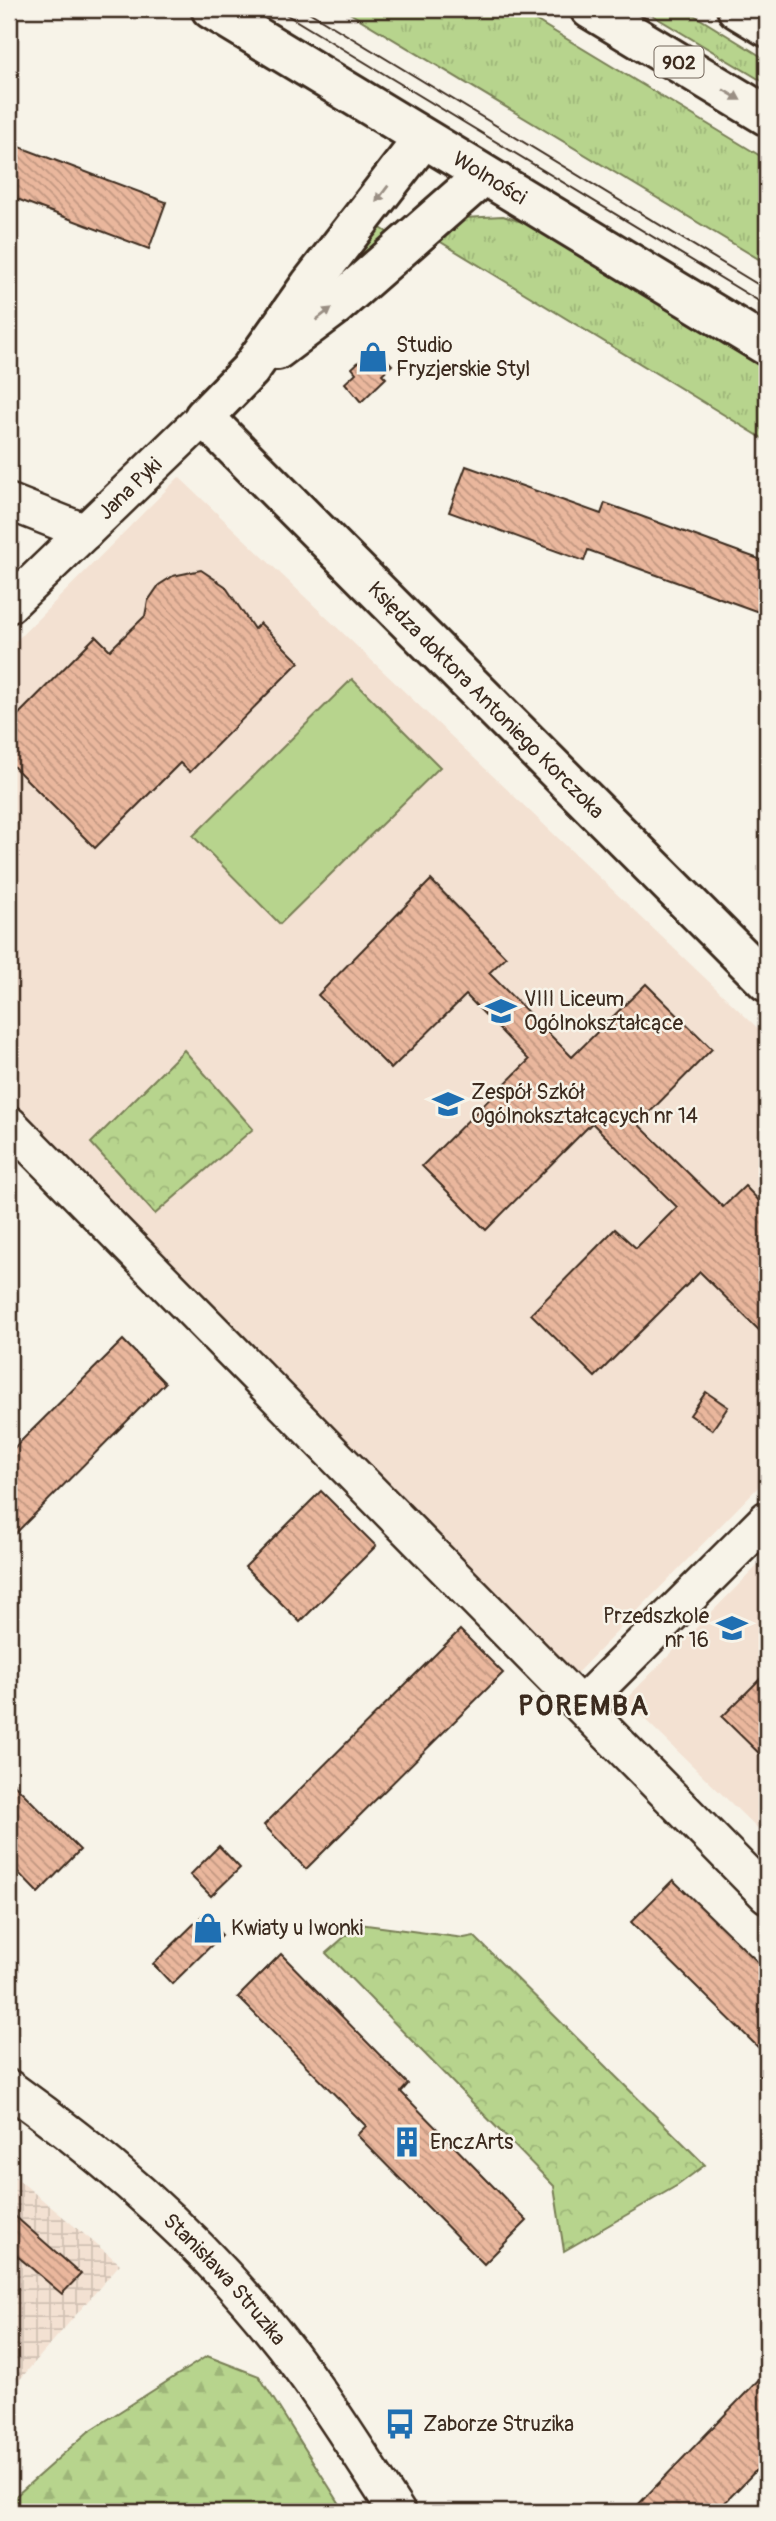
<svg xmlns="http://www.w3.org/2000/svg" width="776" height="2521" font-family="Pangolin,sans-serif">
  <defs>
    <pattern id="industrial-grid" width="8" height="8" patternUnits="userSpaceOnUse" patternTransform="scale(1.75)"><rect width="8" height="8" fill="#f3e1d2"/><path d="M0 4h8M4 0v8" fill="none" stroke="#d1c1b4"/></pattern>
    <pattern id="grass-tufts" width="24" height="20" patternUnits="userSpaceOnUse" patternTransform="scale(1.75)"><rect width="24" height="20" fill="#b7d48d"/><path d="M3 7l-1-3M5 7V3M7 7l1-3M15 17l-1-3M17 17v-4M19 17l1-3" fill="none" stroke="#9eb679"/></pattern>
    <pattern id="forest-firs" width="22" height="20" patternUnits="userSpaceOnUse" patternTransform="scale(1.75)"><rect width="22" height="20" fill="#b7d48d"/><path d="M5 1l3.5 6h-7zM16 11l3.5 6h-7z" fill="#9eb679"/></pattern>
    <pattern id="park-crowns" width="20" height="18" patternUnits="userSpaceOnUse" patternTransform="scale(1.75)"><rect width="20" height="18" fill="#b7d48d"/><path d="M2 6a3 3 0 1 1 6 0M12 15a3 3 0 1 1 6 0" fill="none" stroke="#9eb679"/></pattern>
    <pattern id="building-back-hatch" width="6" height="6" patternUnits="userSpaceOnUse" patternTransform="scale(1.75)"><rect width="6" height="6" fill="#eab79d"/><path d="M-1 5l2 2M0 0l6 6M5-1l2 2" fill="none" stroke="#bf957f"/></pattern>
  </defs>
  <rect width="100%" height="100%" fill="#f7f3e8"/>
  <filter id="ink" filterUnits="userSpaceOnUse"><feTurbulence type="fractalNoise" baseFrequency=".0143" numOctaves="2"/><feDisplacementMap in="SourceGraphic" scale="14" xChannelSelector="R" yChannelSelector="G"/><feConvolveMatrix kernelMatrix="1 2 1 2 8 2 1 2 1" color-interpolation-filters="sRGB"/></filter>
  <g filter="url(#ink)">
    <g fill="#f3e1d2">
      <polygon points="179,477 767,1037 767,1478 570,1680 9,1116 9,648"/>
      <polygon points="767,1556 767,1838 625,1700"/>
    </g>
    <polygon fill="url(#industrial-grid)" points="9,2172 120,2264 9,2392"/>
    <g fill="url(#grass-tufts)" stroke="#797f56" stroke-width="2">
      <polygon points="343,9 517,9 767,160 767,264"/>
      <polygon points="642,9 684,9 767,60 767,84"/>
      <polygon points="503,216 532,225 767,369 767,441 431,236 463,218"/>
      <polygon points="379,227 393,236 302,314"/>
    </g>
    <polygon fill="url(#forest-firs)" stroke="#797f56" stroke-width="2" points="207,2356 259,2376 345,2512 9,2512 9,2502 88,2432"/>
    <g fill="url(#park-crowns)" stroke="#797f56" stroke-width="2">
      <polygon points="184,1050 253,1129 155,1214 91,1143"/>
      <polygon points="359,1924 464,1938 474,1936 705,2165 678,2185 564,2251 554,2186 326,1953"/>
    </g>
    <polygon fill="#b7d48d" stroke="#797f56" stroke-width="2" points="352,679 440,767 280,924 193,836"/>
    <g fill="url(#building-back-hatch)" stroke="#3b2a1e" stroke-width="2">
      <polygon points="9,143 166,202 149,249 9,196"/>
      <polygon points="375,347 392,365 382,374 386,378 361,402 345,383 356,373 352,368"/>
      <polygon points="466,466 601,514 605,503 767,562 767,615 588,550 584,561 449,512"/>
      <polygon points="201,570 225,586 254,629 260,623 299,662 190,772 180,763 95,848 9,762 9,724 96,636 110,650 145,616 148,601 159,585 173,576"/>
      <polygon points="431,880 506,957 489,973 572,1057 646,984 712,1049 638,1124 723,1207 745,1186 767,1209 767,1338 700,1272 595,1377 531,1314 615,1229 636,1248 677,1207 592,1123 486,1230 422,1166 529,1060 466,995 391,1069 318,995"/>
      <polygon points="123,1340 165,1383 9,1540 9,1453"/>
      <polygon points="706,1392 728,1407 712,1430 690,1415"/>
      <polygon points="321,1491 376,1546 300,1622 245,1567"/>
      <polygon points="460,1630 503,1673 306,1869 264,1825"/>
      <polygon points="767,1672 767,1761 722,1717"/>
      <polygon points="9,1779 80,1850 38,1893 9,1863"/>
      <polygon points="219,1846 240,1868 211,1896 190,1875"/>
      <polygon points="673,1880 767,1971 767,2056 631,1922"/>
      <polygon points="203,1915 222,1935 172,1984 153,1964"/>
      <polygon points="281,1954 408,2084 401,2092 527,2221 484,2264 357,2135 366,2126 238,1997"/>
      <polygon points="9,2211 81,2274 62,2294 9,2249"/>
      <polygon points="767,2371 767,2459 716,2512 631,2512"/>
    </g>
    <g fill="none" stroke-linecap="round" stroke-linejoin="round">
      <g stroke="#3b2a1e" stroke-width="40">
        <g id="street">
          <polyline points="9,502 85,532"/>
          <path id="s1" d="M9,605L204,417"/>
          <polyline points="9,1124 767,1895"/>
          <polyline points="582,1704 767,1519"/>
          <path id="s2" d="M9,2088C121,2168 225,2262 306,2375C338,2419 367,2466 397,2512"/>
        </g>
      </g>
      <g stroke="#3b2a1e" stroke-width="44">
        <g id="secondary">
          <path id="s3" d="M211,9L767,346"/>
          <path id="s4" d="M423,139L310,285L250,370L204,417L767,982"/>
          <polyline points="277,350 333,308 483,176"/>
        </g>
      </g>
      <g stroke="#3b2a1e" stroke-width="44">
        <g id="primary">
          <polyline points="590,9 767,116"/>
          <polyline points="737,9 767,27"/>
        </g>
      </g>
      <use href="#street" stroke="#f7f3e8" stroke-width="35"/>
      <use href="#secondary" stroke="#f7f3e8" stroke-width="38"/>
      <use href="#primary" stroke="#f7f3e8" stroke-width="38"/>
      <g stroke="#3b2a1e" stroke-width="2">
        <polyline points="277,9 767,306"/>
        <polyline points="304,9 767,290"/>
      </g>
    </g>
    <defs><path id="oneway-solid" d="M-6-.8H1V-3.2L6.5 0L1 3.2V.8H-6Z" transform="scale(1.75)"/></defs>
    <g fill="#998e83">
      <use href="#oneway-solid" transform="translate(732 95) rotate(31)"/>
      <use href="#oneway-solid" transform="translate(382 194) rotate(127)"/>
      <use href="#oneway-solid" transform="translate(324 314) rotate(-37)"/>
    </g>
  </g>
  <defs>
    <g id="shop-bare" transform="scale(2.415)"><path d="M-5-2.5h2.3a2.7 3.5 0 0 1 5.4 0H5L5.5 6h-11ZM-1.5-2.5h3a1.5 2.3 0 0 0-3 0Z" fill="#1f6fb2" stroke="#f7f3e8" stroke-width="2.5" paint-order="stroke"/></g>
    <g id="school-bare" transform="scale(2.415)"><path d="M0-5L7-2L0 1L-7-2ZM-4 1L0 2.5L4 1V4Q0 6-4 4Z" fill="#1f6fb2" stroke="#f7f3e8" stroke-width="2.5" paint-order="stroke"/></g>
    <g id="building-bare" transform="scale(2.415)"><path d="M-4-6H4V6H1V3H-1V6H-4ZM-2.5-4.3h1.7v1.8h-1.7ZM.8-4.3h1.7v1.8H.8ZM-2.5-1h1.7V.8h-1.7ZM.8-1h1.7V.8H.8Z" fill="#1f6fb2" stroke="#f7f3e8" stroke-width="2.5" paint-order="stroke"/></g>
    <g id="bus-bare" transform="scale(2.415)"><path d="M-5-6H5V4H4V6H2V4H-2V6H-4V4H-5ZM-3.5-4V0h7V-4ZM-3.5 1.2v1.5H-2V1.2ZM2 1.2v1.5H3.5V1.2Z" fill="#1f6fb2" stroke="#f7f3e8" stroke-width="2.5" paint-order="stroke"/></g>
  </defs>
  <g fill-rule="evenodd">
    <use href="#shop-bare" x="373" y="357"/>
    <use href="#school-bare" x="501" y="1011"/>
    <use href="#school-bare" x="448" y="1104"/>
    <use href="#school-bare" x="732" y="1628"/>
    <use href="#shop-bare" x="208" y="1928"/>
    <use href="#building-bare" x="407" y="2142"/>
    <use href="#bus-bare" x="400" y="2424"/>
  </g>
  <g text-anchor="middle" stroke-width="5" stroke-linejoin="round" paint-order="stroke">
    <rect fill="#f7f3e8" stroke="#73665b" stroke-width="2" x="654.5" y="46.5" width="49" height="31" rx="5"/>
    <g font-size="19" font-weight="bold" fill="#3b2a1e">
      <text x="679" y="69">902</text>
    </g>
    <g font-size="21" fill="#3b2a1e" stroke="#f7f3e8">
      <text dy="7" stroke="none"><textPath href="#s3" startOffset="326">Wolności</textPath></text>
      <text dy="7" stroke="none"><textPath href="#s1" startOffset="168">Jana Pyki</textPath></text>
      <text dy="7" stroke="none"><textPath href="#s4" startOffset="754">Księdza doktora Antoniego Korczoka</textPath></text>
      <text dy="7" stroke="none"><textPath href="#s2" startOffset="289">Stanisława Struzika</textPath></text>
    </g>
    <g font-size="21" fill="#3b2a1e" stroke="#f7f3e8" text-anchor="start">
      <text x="396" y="352">Studio<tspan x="396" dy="24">Fryzjerskie Styl</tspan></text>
      <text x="524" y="1006">VIII Liceum<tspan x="524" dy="24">Ogólnokształcące</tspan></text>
      <text x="471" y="1099">Zespół Szkół<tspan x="471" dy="24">Ogólnokształcących nr 14</tspan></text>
      <text x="709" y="1623" text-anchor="end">Przedszkole<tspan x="709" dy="24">nr 16</tspan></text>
      <text x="231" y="1935">Kwiaty u Iwonki</text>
      <text x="430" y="2149">EnczArts</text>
      <text x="423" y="2431">Zaborze Struzika</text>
    </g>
    <g font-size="28" font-weight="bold" letter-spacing="2" fill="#3b2a1e" stroke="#f7f3e8">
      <text x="584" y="1715">POREMBA</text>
    </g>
  </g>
  <rect width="776" height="2521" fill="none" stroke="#f7f3e8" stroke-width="35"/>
  <rect x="18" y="18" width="741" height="2486" fill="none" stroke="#3b2a1e" stroke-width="2.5" filter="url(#ink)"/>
</svg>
